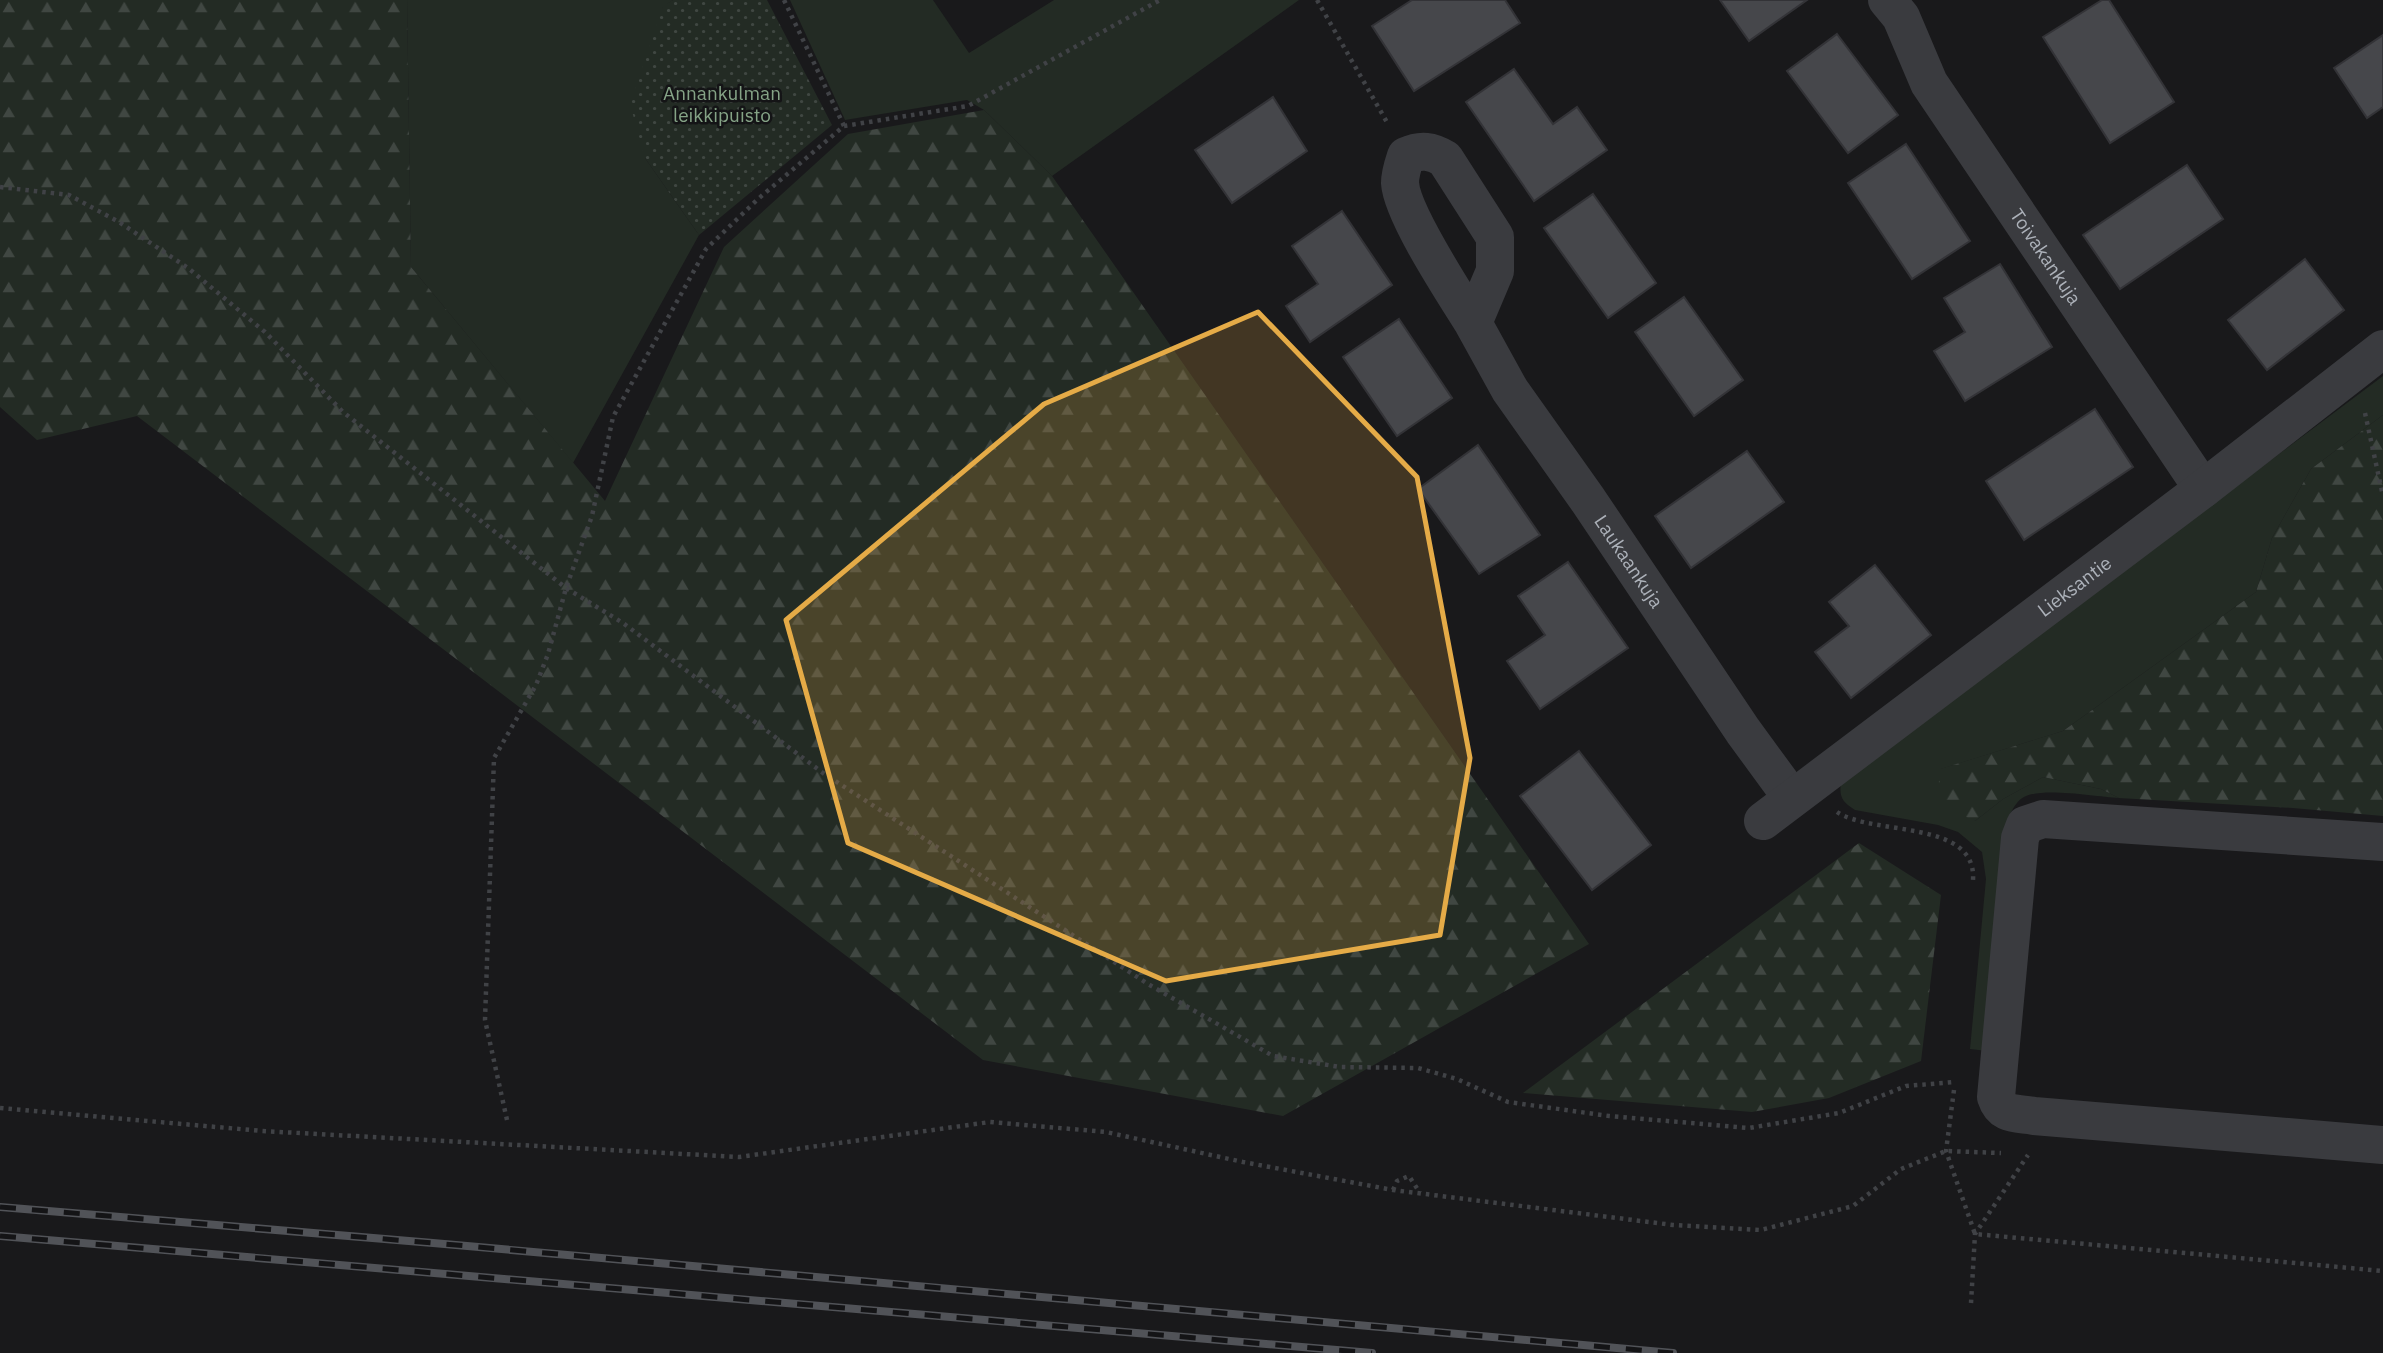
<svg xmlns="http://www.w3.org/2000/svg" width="2383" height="1353" font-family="'IBM Plex Sans',sans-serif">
  <defs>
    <pattern id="forest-firs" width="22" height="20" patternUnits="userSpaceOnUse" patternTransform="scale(1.75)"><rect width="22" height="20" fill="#232b24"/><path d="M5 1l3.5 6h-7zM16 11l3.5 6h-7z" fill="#404742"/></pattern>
    <pattern id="park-dots" width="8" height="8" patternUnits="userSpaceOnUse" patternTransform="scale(1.75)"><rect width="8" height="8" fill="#232b24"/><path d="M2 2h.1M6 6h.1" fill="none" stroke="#404742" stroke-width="1.8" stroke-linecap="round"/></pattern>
  </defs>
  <rect width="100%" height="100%" fill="#19191b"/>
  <g fill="#232b24">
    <polygon points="407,0 673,0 663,7 645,158 699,235 573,463 411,267"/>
    <polygon points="790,0 933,0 969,53 1054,0 1299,0 1052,176 984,110 967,100 845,120"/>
    <path d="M2383,376V415L2311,469L2272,538L2256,592L2063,731L1941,769L1975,821L2003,799L2043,777L2101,789L2119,798C2096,797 2043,787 2024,797C2017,801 2014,807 2010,814L1987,1051L1970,1049L1986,879L1982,852L1958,832L1938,825L1855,810C1842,802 1839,797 1841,782Z"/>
  </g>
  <g fill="url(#forest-firs)">
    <polygon points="0,0 407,0 411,267 605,501 724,247 848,134 984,110 1052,176 1589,944 1283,1116 983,1060 137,416 37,440 0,407"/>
    <polygon points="2383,415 2383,816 2293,808 2119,798 2101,789 2043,777 2003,799 1975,821 1937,804 1940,769 2063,731 2256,592 2272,538 2311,469"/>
    <polygon points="1859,843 1941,895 1921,1061 1829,1098 1752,1112 1523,1093"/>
  </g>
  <polygon fill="url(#park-dots)" points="673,0 767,0 832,125 699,235 645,158 630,104 663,6"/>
  <g fill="#46474b" stroke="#333337" stroke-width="2">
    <polygon points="1412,0 1505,0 1520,23 1414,91 1372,26"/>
    <polygon points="1720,0 1807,0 1749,41"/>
    <polygon points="2102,0 2109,0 2174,102 2110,143 2043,37"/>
    <polygon points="1837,34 1898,115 1848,153 1787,71"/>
    <polygon points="2383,35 2383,107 2367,118 2334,68"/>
    <polygon points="1514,69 1553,124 1577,107 1607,150 1534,201 1466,102"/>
    <polygon points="1273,97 1307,151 1232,203 1195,150"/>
    <polygon points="1906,144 1970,241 1912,279 1848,183"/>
    <polygon points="2187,165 2223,219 2120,289 2083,235"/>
    <polygon points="1593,194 1656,283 1608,318 1544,228"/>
    <polygon points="1342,211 1392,285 1310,342 1286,306 1318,284 1292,246"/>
    <polygon points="2305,259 2344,310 2267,370 2228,320"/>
    <polygon points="2000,264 2052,347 1965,401 1934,351 1965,332 1944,298"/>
    <polygon points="1684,297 1743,380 1694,416 1635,332"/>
    <polygon points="1399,319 1452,398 1397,436 1343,357"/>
    <polygon points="2095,409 2133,467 2024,540 1986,481"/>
    <polygon points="1478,445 1540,535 1479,574 1418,489"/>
    <polygon points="1747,451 1784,502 1691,568 1655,516"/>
    <polygon points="1568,562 1628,648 1540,709 1507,661 1545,635 1518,596"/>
    <polygon points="1875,565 1931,635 1851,698 1815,652 1849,626 1829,602"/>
    <polygon points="1579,751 1651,845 1592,890 1520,796"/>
  </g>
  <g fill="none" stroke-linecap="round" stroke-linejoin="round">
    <g stroke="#404246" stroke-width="4.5" stroke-dasharray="3.5 5" stroke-linecap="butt">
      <polyline points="784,0 844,126"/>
      <polyline points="1317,0 1388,124"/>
      <polyline points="0,187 69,195 119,222 188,268 265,332 343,412 566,588 623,623 823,773 1148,984 1273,1056 1340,1067 1418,1068 1457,1079 1508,1102 1609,1116 1749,1128 1839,1113 1906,1086 1955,1082"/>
      <polyline points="2365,413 2383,496"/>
      <path d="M1837,812C1873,836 1977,819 1973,880"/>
      <polyline points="1954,1090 1946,1151 1975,1234 2383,1271"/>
      <polyline points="0,1108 262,1131 739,1157 990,1122 1106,1132 1243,1162 1393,1190 1673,1225 1761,1230 1853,1206 1901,1169 1946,1151 2001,1153"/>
      <polyline points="507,1120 485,1020 494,758 536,685 548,654 566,588 592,516 613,417 706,249 758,199 844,126 968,106 1160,0"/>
      <polyline points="1393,1190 1397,1181 1409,1176 1420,1193"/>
      <polyline points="1971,1303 1975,1234 2028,1155"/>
    </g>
    <g stroke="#3a3b3f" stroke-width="38">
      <path id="s1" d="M1887,0L1901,17L1929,83L2203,489"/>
      <path id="s2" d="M1473,323C1455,294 1402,214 1400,183C1400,173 1403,165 1406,156C1421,149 1432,151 1445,159L1495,237V271L1473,323L1510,390L1588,500L1743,731L1792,798"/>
      <path id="s3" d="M1763,821L2203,489L2383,349"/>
      <path d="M2383,842L2043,819L2025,825L2020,838L1996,1097C2002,1116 2016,1113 2034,1116L2383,1145"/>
    </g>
    <g stroke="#515358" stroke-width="8">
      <g id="rail">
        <polyline points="0,1207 433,1243 1673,1353"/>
        <polyline points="0,1236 1372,1353"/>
      </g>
    </g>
    <use href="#rail" stroke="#141416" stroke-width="5" stroke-dasharray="16" stroke-linecap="butt"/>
  </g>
  <path fill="#e5ab47" fill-opacity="0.2" stroke="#e5ab47" stroke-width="5" stroke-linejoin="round" d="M1258,312L1417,477L1470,758L1440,935L1166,981L848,843L786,620L1044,404Z"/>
  <g text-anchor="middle" stroke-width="5" stroke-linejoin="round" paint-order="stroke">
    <g font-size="19" fill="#85a386" stroke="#141416">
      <text x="722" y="100">Annankulman<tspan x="722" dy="22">leikkipuisto</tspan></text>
    </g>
    <g font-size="19" fill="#acb1b9" stroke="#141416">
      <text dy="7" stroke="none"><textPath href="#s1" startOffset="303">Toivakankuja</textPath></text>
      <text dy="7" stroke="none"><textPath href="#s2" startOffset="696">Laukaankuja</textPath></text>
      <text dy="7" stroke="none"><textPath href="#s3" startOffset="390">Lieksantie</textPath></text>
    </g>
  </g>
</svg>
